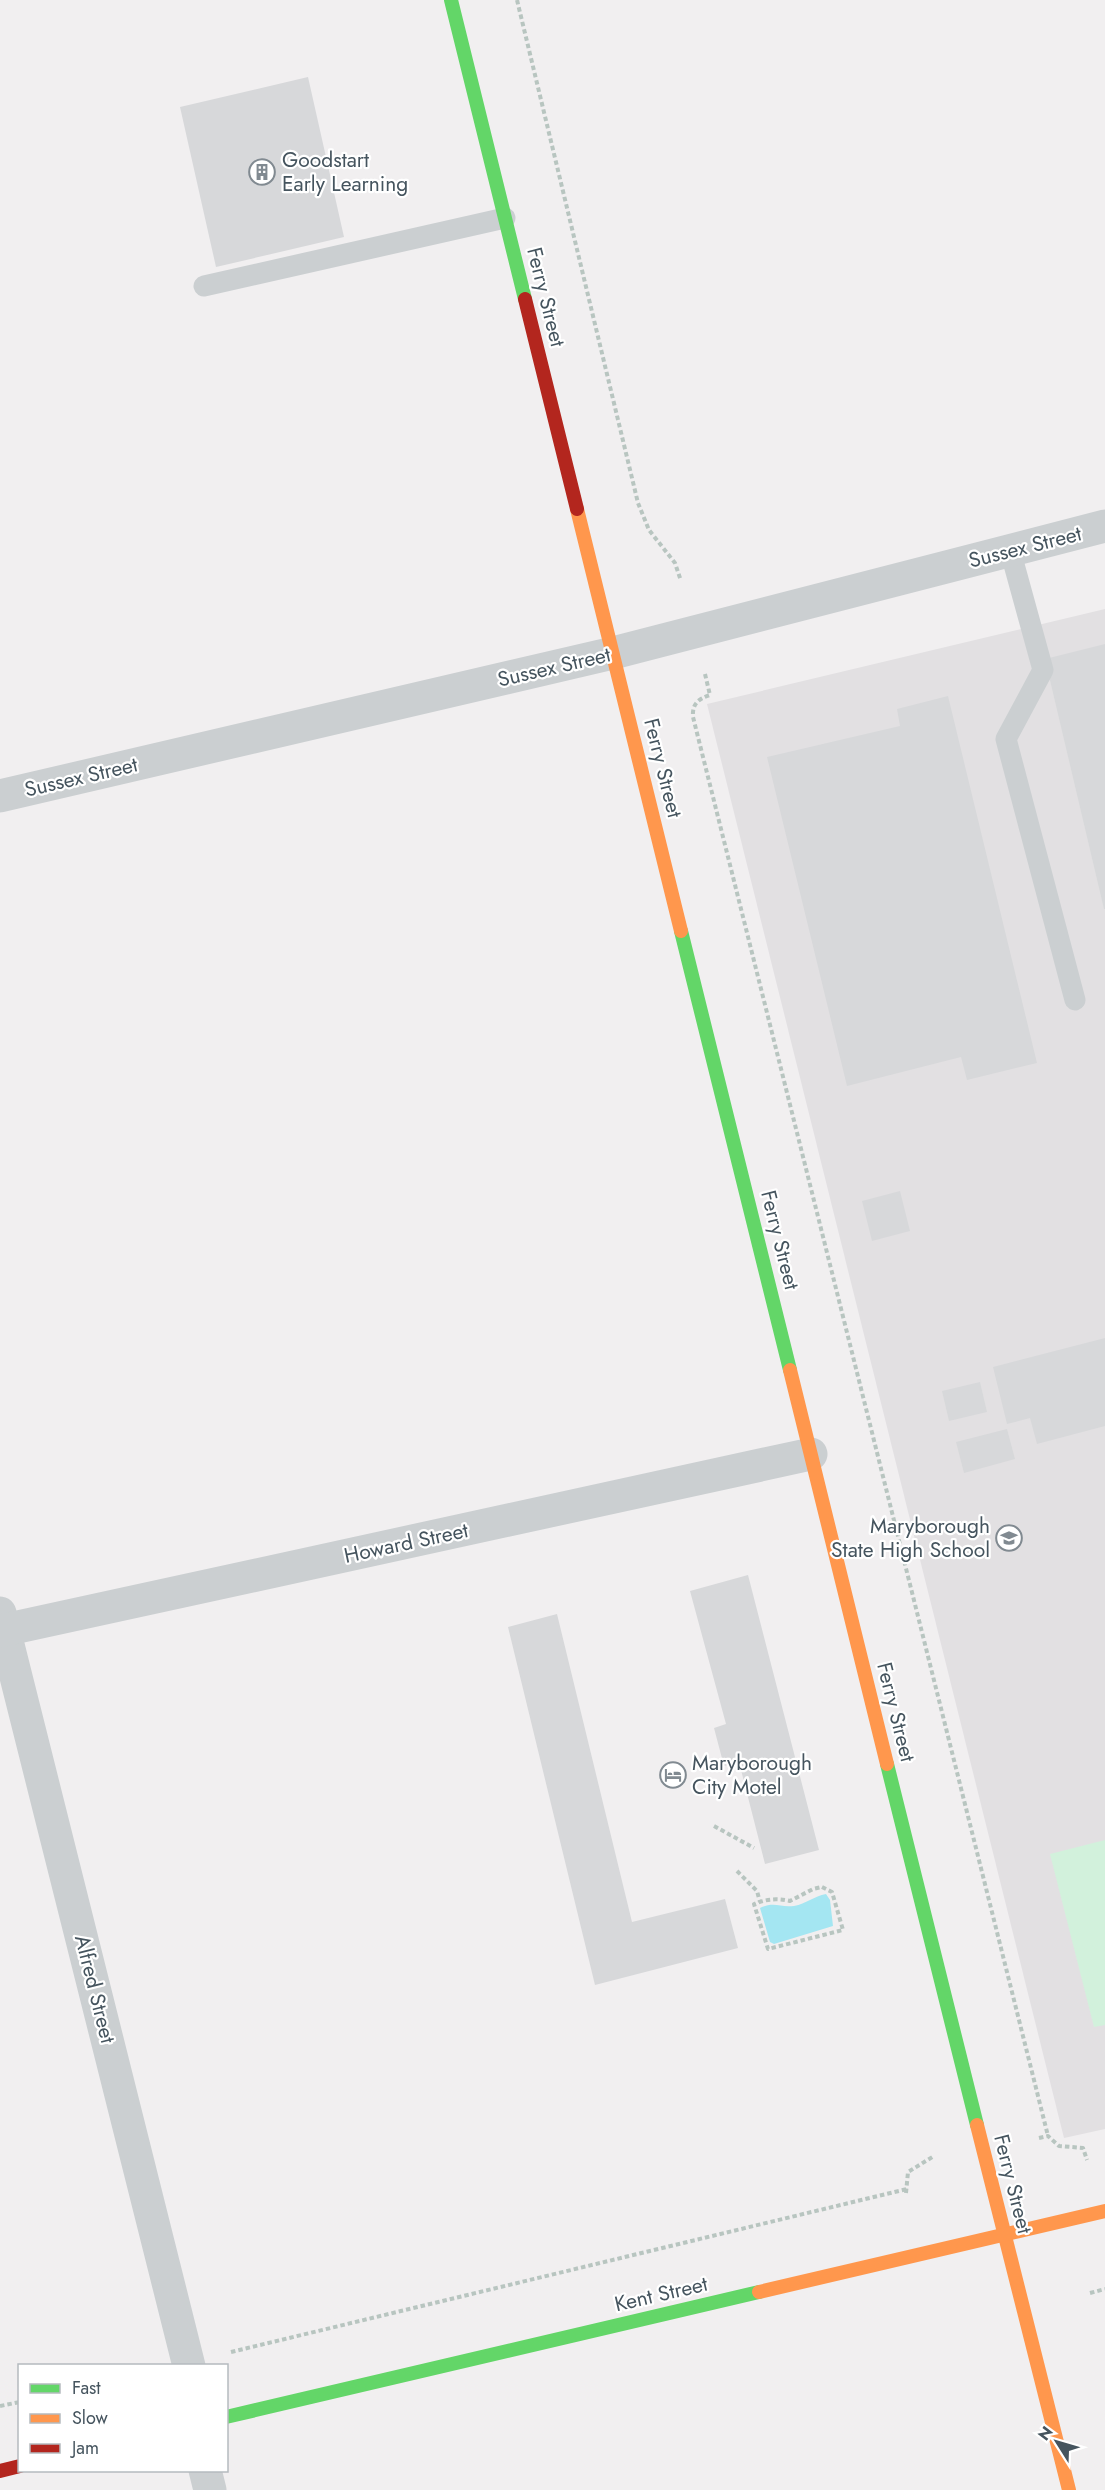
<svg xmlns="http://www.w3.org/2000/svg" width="1105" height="2490" font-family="Jost,sans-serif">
  <rect width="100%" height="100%" fill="#f1eff0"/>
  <polygon fill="#e2e0e2" points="1105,609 1105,2129 1064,2138 707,704"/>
  <polygon fill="#d2f1dc" points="1105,1840 1105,2025 1094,2027 1050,1854"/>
  <path fill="#a4e6f2" d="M826,1894L830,1900L833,1926L774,1944L770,1942L760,1908C775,1901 780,1908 794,1906C806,1904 814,1896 826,1894Z"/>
  <g fill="#d7d8da">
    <polygon points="308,77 344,237 216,267 180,107"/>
    <polygon points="1105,644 1105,909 1104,909 1045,659"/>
    <polygon points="948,696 1037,1063 967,1080 961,1057 847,1086 767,757 900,726 897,709"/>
    <polygon points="900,1191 910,1231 872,1241 862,1201"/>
    <polygon points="1105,1338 1105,1426 1037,1444 1030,1418 1007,1424 993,1367"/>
    <polygon points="980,1382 987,1412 949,1421 942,1391"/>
    <polygon points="1007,1429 1015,1459 964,1473 956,1442"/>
    <polygon points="748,1575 819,1850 765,1864 739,1762 724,1766 714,1728 726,1724 690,1591"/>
    <polygon points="557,1614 632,1922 725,1899 738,1948 595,1985 508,1627"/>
  </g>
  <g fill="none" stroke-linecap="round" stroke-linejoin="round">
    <g stroke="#b8c5c0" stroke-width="4" stroke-dasharray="4.5 3" stroke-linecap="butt">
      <polyline points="517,0 638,503 649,530 675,563 681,581"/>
      <path d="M705,674L710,695C698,699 692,704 693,717L1048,2136"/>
      <polyline points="714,1826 754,1848"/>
      <polyline points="737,1871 757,1891 760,1902"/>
      <path d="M822,1887L832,1892L843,1930L768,1949L754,1904C767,1899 776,1898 790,1901L813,1889Z"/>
      <polyline points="1039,2138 1048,2136 1059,2146 1083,2148 1087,2160"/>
      <polyline points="906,2193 908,2172 934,2156"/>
      <polyline points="1090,2293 1105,2289"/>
      <polyline points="231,2352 907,2189"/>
      <polyline points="0,2406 20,2402"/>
    </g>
    <g stroke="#cbcfd1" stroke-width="21">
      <polyline points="204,286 505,218"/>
      <polyline points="1010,550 1043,670 1006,739 1075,1000"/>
    </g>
    <g stroke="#cbcfd1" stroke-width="33">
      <polyline points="0,796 613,653 1105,526"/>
      <polyline points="0,1613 189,2366"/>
      <polyline points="0,1631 811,1454"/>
      <polyline points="205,2470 210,2490"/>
    </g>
    <g stroke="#63d668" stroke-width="14">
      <polyline points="451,0 525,299"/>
      <polyline points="681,931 790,1370"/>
      <polyline points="887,1764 977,2125"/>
      <polyline points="226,2417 759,2292"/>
    </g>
    <g stroke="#ff974d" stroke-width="14">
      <polyline points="577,509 681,931"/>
      <polyline points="790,1370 887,1764"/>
      <polyline points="977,2125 1069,2490"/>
      <polyline points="759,2292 1105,2211"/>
    </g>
    <g stroke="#b3261e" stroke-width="14">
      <polyline points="525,299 577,509"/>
      <polyline points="0,2471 20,2466"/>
    </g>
  </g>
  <defs>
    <g id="building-ring" transform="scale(1.35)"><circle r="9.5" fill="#fff" stroke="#818a91" stroke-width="1.5"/><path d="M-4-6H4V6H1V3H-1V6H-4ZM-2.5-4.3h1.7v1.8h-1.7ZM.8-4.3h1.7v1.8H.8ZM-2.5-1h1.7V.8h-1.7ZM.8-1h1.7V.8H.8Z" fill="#818a91"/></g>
    <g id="school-ring" transform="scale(1.35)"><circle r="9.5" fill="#fff" stroke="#818a91" stroke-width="1.5"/><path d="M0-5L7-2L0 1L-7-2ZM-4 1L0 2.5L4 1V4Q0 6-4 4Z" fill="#818a91"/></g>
    <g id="hotel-ring" transform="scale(1.35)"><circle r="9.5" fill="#fff" stroke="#818a91" stroke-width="1.5"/><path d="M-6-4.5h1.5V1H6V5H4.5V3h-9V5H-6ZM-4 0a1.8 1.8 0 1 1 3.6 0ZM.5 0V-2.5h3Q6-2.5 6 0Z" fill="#818a91"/></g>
  </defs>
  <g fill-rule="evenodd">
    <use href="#building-ring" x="262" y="172"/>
    <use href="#school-ring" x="1009" y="1538"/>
    <use href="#hotel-ring" x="673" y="1775"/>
  </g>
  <g text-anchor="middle" stroke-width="4.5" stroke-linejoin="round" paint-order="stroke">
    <g font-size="21" fill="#45545e" stroke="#fff" text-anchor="start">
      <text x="282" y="167">Goodstart<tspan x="282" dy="24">Early Learning</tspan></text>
      <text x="990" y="1533" text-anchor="end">Maryborough<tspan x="990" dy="24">State High School</tspan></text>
      <text x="692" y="1770">Maryborough<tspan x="692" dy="24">City Motel</tspan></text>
    </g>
    <g font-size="21" fill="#45545e" stroke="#fff">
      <text transform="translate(546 297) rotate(76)" y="7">Ferry Street</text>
      <text transform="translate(1025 547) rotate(-14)" y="7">Sussex Street</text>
      <text transform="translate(554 667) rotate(-13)" y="7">Sussex Street</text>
      <text transform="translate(663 768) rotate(76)" y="7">Ferry Street</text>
      <text transform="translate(81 777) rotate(-13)" y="7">Sussex Street</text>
      <text transform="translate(780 1240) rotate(76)" y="7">Ferry Street</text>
      <text transform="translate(406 1543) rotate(-12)" y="7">Howard Street</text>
      <text transform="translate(896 1712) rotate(76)" y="7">Ferry Street</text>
      <text transform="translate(95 1989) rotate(76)" y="7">Alfred Street</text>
      <text transform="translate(1013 2184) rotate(76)" y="7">Ferry Street</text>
      <text transform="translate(661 2294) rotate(-13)" y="7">Kent Street</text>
    </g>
  </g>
  <rect x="18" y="2364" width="210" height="108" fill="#ffffff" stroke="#b5bbbf" stroke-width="1.5"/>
  <rect x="30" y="2384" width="30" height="9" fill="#63d668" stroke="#b5bbbf" stroke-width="1.5"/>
  <text x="72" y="2394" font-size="18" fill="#45545e">Fast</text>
  <rect x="30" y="2414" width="30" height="9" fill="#ff974d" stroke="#b5bbbf" stroke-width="1.5"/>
  <text x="72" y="2424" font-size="18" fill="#45545e">Slow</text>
  <rect x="30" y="2444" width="30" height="9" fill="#b3261e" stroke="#b5bbbf" stroke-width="1.5"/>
  <text x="72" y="2454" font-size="18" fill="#45545e">Jam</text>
  <g transform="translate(1057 2442) rotate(307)" stroke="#ffffff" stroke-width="4.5" paint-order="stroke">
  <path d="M0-4.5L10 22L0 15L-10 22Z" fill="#45545e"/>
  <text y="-9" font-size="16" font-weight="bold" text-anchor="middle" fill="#45545e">N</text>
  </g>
</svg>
